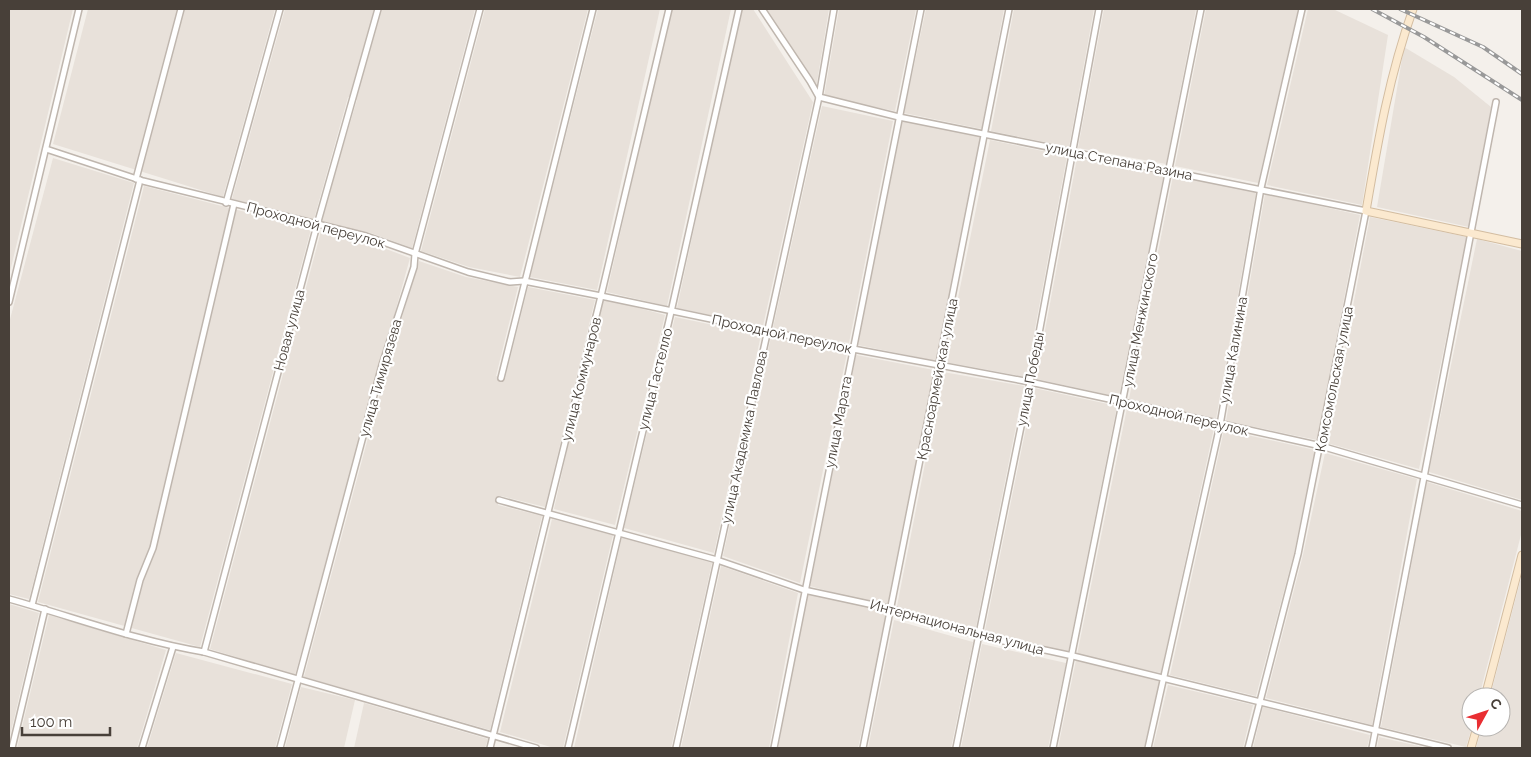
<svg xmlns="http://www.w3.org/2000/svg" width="1531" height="757" font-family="Raleway,sans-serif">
  <rect width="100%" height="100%" fill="#f4f0eb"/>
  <g fill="#e8e1da">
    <polygon points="9,9 73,9 9,276"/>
    <polygon points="88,9 275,9 223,197 53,144"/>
    <polygon points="285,9 475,9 412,248 368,232 320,223 357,100 348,97 314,219 232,199"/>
    <polygon points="485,9 588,9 520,277 469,267 421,251"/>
    <polygon points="598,9 660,9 597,290 530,277"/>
    <polygon points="671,9 731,9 667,306 607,292"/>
    <polygon points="741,9 753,9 813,102 763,326 677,308"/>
    <polygon points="765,9 829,9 816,88"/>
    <polygon points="839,9 916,9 895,111 824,97"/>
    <polygon points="926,9 1004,9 982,129 904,113"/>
    <polygon points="1014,9 1094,9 1069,147 991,131"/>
    <polygon points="1104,9 1196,9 1166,164 1078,148"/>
    <polygon points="1206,9 1298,9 1258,183 1175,166"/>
    <polygon points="1308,9 1333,9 1388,35 1362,205 1267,185"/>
    <polygon points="1404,47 1454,77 1491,107 1469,227 1377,207"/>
    <polygon points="822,106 893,121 849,343 773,328"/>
    <polygon points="900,118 983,136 936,361 858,345"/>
    <polygon points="990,140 1067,156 1026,377 945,362"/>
    <polygon points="53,158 134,183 29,599 9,594 9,323"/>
    <polygon points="1077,158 1164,174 1119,397 1036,379"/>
    <polygon points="1173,176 1256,192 1216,419 1129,399"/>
    <polygon points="144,186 311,229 200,647 38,602"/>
    <polygon points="1265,194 1360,215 1317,440 1226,421"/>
    <polygon points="1370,217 1467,237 1419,469 1327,443"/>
    <polygon points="321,231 365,241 410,258 295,675 210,649"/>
    <polygon points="1477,239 1522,251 1522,500 1429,472"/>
    <polygon points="419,261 466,277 518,287 496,376 505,379 528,287 595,300 545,507 501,496 498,505 542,516 490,730 304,677 387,367"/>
    <polygon points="601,298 665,315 615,525 554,509"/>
    <polygon points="675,317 761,335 714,553 624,528"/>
    <polygon points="771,337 847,353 800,583 723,556"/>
    <polygon points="856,355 934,370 887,608 810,586"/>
    <polygon points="943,372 1024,386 975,632 896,611"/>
    <polygon points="1034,388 1117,406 1068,653 984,635"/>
    <polygon points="1127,408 1214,428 1161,673 1077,655"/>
    <polygon points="1224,430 1315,450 1294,553 1256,696 1170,675"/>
    <polygon points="1325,453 1417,479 1372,725 1266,698 1303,555"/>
    <polygon points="1427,482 1522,511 1522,531 1479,697 1471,697 1472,727 1466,747 1381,727"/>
    <polygon points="552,519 613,535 563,748 554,748 500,732"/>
    <polygon points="622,537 712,563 671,748 574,748"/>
    <polygon points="721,566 798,593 769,748 681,748"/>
    <polygon points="1522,574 1522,748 1476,748 1482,727 1501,727 1501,697 1490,697"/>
    <polygon points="806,593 888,611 858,748 778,748"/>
    <polygon points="9,604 39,613 9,740"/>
    <polygon points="49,615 166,650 137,748 17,748"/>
    <polygon points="894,620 973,642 951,748 868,748"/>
    <polygon points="982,644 1066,663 1048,748 961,748"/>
    <polygon points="176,653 292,684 275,748 147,748"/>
    <polygon points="1076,660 1161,680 1144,748 1058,748"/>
    <polygon points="1168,685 1253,705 1243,748 1153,748"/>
    <polygon points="301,687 355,700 344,748 285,748"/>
    <polygon points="364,703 488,739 485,748 354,748"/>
    <polygon points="1263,707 1370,735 1367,748 1253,748"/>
    <polygon points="1379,737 1427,748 1377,748"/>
  </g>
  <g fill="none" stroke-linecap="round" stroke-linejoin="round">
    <g stroke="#bfb6ae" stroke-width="8">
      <g id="minor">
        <polyline points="762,9 810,81 819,97 899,117 1366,211 1298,554 1248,748"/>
        <polyline points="46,149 143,181 366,236 468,272 510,282 524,281 601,296 853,349 1030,382 1123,402 1321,446 1522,505"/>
        <polyline points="136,179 181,9"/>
        <polyline points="226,203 280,9"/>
        <polyline points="9,302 79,9"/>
        <polyline points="501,378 593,9"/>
        <polyline points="499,500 717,560 804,590 892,609 980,636 1073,656 1448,748"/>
        <path d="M9,599C74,617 137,641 204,652L536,748"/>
        <polyline points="32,605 140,180"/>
        <polyline points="126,634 140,580 153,548 234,204"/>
        <polyline points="204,652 317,225 378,9"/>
        <polyline points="12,748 45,609"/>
        <polyline points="142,748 173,647"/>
        <polyline points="280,748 382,365 414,267 415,254 480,9"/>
        <polyline points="490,748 601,296 669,9"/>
        <polyline points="568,748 671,312 739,9"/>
        <polyline points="676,748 819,97 834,9"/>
        <polyline points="774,748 921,9"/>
        <polyline points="863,748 1009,9"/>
        <polyline points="956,748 1030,382 1099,9"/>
        <polyline points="1053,748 1201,9"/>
        <polyline points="1148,748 1220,425 1261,188 1302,9"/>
        <polyline points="1372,748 1496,102"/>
      </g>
    </g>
    <g stroke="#d3bda1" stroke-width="9">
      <g id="secondary">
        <path d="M1413,9C1389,76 1378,141 1366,211L1522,244"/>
        <polyline points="1485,697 1522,555"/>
        <polyline points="1471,748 1477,727"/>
      </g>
    </g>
    <use href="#minor" stroke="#fff" stroke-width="5"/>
    <use href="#secondary" stroke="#fbe9cf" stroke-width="7"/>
    <g stroke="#999" stroke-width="4">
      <g id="rail">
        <polyline points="1372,9 1424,37 1522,100"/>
        <polyline points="1400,9 1483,47 1522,74"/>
      </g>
    </g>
    <use href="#rail" stroke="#fff" stroke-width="2" stroke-dasharray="5.5" stroke-linecap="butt"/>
  </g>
  <g text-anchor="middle" stroke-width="4.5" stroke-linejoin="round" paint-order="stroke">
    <g font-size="14" fill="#484039" stroke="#fff">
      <text transform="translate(1119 161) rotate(11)" y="5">улица Степана Разина</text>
      <text transform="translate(316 225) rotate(15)" y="5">Проходной переулок</text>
      <text transform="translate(1140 320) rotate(-79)" y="5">улица Менжинского</text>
      <text transform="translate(289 330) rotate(-75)" y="5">Новая улица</text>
      <text transform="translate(782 334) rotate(12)" y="5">Проходной переулок</text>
      <text transform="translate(1233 350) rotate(-80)" y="5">улица Калинина</text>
      <text transform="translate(380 378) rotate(-74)" y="5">улица Тимирязева</text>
      <text transform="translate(581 379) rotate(-76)" y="5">улица Коммунаров</text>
      <text transform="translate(655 379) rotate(-76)" y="5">улица Гастелло</text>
      <text transform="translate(937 379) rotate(-79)" y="5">Красноармейская улица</text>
      <text transform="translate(1030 379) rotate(-79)" y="5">улица Победы</text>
      <text transform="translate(1334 379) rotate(-79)" y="5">Комсомольская улица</text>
      <text transform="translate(1179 415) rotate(13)" y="5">Проходной переулок</text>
      <text transform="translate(838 422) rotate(-79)" y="5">улица Марата</text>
      <text transform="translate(744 437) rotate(-78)" y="5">улица Академика Павлова</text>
      <text transform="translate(957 627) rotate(15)" y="5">Интернациональная улица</text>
    </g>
  </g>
  <rect width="1531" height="757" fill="none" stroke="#484039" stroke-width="20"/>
  <g transform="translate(1486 712) rotate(50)"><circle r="24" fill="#ffffff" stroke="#b6b3b0"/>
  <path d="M0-4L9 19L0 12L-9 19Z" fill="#e92e32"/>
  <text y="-8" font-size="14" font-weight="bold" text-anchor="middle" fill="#484039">С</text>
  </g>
  <path d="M22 727v8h88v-8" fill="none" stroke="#484039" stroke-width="2.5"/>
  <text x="30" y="727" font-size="15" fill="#484039" stroke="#ffffff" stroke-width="4" paint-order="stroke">100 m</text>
</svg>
